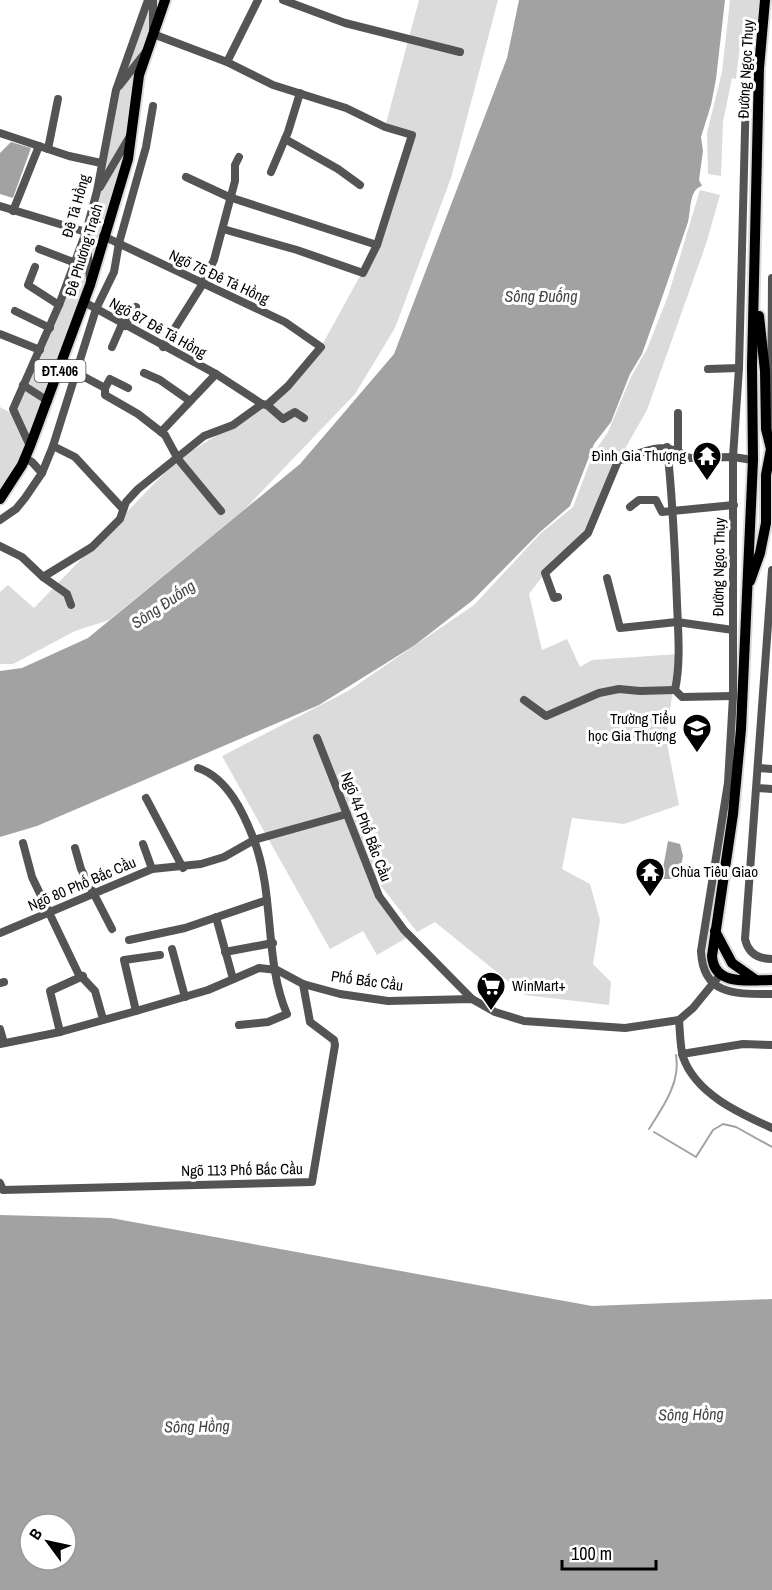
<svg xmlns="http://www.w3.org/2000/svg" width="772" height="1590" font-family="'Archivo Narrow',sans-serif">
  <rect width="100%" height="100%" fill="#fff"/>
  <g fill="#dbdbdb">
    <polygon points="148,0 164,0 149,47 133,130 48,401 0,499 0,407 11,413 86,232 116,90"/>
    <polygon points="419,0 498,0 451,178 395,328 355,394 244,510 109,620 75,631 13,664 0,664 0,592 8,585 34,608 178,459 267,405 321,347 377,245 412,135 385,127"/>
    <polygon points="730,0 761,0 756,47 745,43 740,45 736,79 732,78 723,122 721,176 708,174 707,133 722,72"/>
    <polygon points="700,190 720,195 706,244 647,410 618,461 588,533 545,573 529,594 542,650 567,639 580,667 592,660 678,654 666,738 679,805 624,824 572,818 562,869 590,884 600,920 593,964 611,982 609,1005 525,995 435,922 417,932 374,877 370,881 408,937 377,955 363,931 330,949 222,756 348,691 474,605 540,534 573,507 593,454 608,432 631,377 647,349 668,296"/>
  </g>
  <g fill="#a2a2a2" fill-rule="evenodd">
    <path d="M519,0H725L716,79L711,105L701,137L703,151L699,180L702,186C689,189 691,211 688,222C673,266 658,310 642,354L630,374L611,422L594,444L570,506L539,533L473,600L415,645L319,705L37,826L0,837V671L22,668L88,638L300,464L394,354L507,58Z"/>
    <polygon points="11,142 31,148 13,198 0,194 0,153"/>
    <polygon points="668,841 680,844 683,856 679,875 675,879 661,879"/>
    <path d="M0,1215L111,1218L592,1306L772,1299V1590H0ZM30,1524H66V1560H30Z"/>
  </g>
  <g fill="none" stroke-linecap="round" stroke-linejoin="round">
    <g stroke="#a2a2a2" stroke-width="2">
      <path d="M649,1129C663,1107 681,1082 676,1055"/>
      <polyline points="654,1132 696,1157 713,1130 723,1124 736,1127 772,1147"/>
    </g>
    <g stroke="#dbdbdb" stroke-width="14">
      <g id="major">
        <path d="M765,0L759,68L752,366L753,460L741,729L733,814L712,956C714,987 750,980 772,980"/>
        <polyline points="0,499 22,465 30,446 90,285 128,159 139,75 165,0"/>
        <polyline points="750,581 760,553 766,523 766,475 771,449 766,429 765,371 759,316"/>
        <polyline points="715,931 732,963 756,980"/>
      </g>
    </g>
    <g stroke="#545454" stroke-width="8">
      <polyline points="153,0 153,34 227,62 273,85 346,108 385,127 412,135 377,245 363,273 297,250 223,229"/>
      <polyline points="283,0 345,23 460,52"/>
      <polyline points="227,62 258,0"/>
      <path d="M749,83L746,91L739,368L733,457V696L728,783L701,951C703,996 736,994 772,994"/>
      <polyline points="119,86 145,53"/>
      <polyline points="0,133 69,156 101,163"/>
      <polyline points="285,139 338,169 360,185"/>
      <polyline points="48,149 58,99"/>
      <polyline points="271,172 288,132 300,93"/>
      <polyline points="186,177 229,197 377,245"/>
      <polyline points="100,187 130,136"/>
      <polyline points="0,206 86,232"/>
      <polyline points="13,211 39,146"/>
      <polyline points="86,234 90,279"/>
      <polyline points="39,249 73,262"/>
      <polyline points="35,267 28,285 59,305"/>
      <polyline points="84,302 216,374 262,404"/>
      <polyline points="15,311 50,328"/>
      <polyline points="125,326 136,307"/>
      <polyline points="0,334 40,350"/>
      <polyline points="112,347 122,324"/>
      <polyline points="163,347 202,285 214,260 235,181 235,165 239,157"/>
      <polyline points="64,361 75,372 105,388 105,395 138,414 165,435 178,459 221,511"/>
      <polyline points="708,369 739,368"/>
      <polyline points="144,373 160,380 190,401"/>
      <polyline points="23,385 48,401"/>
      <polyline points="105,388 110,379 128,388"/>
      <polyline points="267,405 283,419 295,412 304,418"/>
      <polyline points="678,413 678,449"/>
      <polyline points="161,432 216,374"/>
      <polyline points="771,439 772,278"/>
      <polyline points="30,446 13,409 59,305 86,232 97,191 116,90 148,0"/>
      <polyline points="53,446 75,457 123,509"/>
      <path d="M667,447C673,499 675,551 677,603C678,631 681,662 675,690"/>
      <polyline points="25,458 32,462 42,473"/>
      <polyline points="630,507 639,500 656,500 662,512 734,505"/>
      <polyline points="0,520 16,509 25,498 42,473 53,446 96,309 114,272 119,243 146,147 153,106"/>
      <polyline points="0,546 22,557 43,577 67,594 71,605"/>
      <path d="M772,570L745,939C748,953 758,959 772,959"/>
      <polyline points="43,577 92,547 120,519 126,502 138,489 204,436 233,425 262,404 267,405 288,386 321,347 285,322 103,236"/>
      <polyline points="607,578 620,628 677,622 733,630"/>
      <path d="M558,597L554,598L545,573L588,533L618,461C644,452 665,439 689,458L733,457L753,460"/>
      <polyline points="675,690 682,697 733,696"/>
      <polyline points="524,700 546,716 599,693 619,689 640,691 675,690"/>
      <polyline points="317,738 379,896 404,930 472,999"/>
      <path d="M198,768C228,778 244,814 254,840L347,814"/>
      <polyline points="759,768 772,769"/>
      <polyline points="757,788 772,789"/>
      <polyline points="146,798 183,868"/>
      <polyline points="23,843 32,877 78,973 95,991 103,1019"/>
      <polyline points="143,844 152,869"/>
      <polyline points="75,848 81,869 112,929"/>
      <polyline points="216,917 233,979"/>
      <path d="M0,933L152,869L201,864L224,857L254,840C275,895 264,961 287,1014L268,1022L239,1025"/>
      <polyline points="129,940 185,928 267,900"/>
      <polyline points="172,949 185,997"/>
      <polyline points="225,952 273,943"/>
      <polyline points="0,983 4,982"/>
      <polyline points="136,1011 124,960 160,955"/>
      <path d="M679,1020C680,1031 680,1046 683,1057C696,1094 739,1113 772,1128"/>
      <polyline points="0,1029 4,1043"/>
      <polyline points="60,1032 50,991 83,976"/>
      <polyline points="0,1044 60,1032 136,1011 208,990 259,968 277,970 303,984 340,994 388,1001 472,999 495,1012 524,1021 625,1028 679,1020 693,1008 720,975"/>
      <polyline points="682,1054 743,1044 772,1045"/>
      <polyline points="0,1183 3,1190 312,1182 335,1045 334,1040 310,1022 303,984"/>
    </g>
    <use href="#major" stroke="#000" stroke-width="10"/>
  </g>
  <defs>
    <g id="temple-pin" transform="scale(1.5)"><path d="M0 17L-7.5 6A9.5 9.5 0 1 1 7.5 6Z" fill="#000" stroke="#fff"/><path d="M0-6L5-2H3V0L6.5 2.5H4V6H1.5V3h-3V6H-4V2.5H-6.5L-3 0V-2H-5Z" fill="#fff"/></g>
    <g id="school-pin" transform="scale(1.5)"><path d="M0 17L-7.5 6A9.5 9.5 0 1 1 7.5 6Z" fill="#000" stroke="#fff"/><path d="M0-5L7-2L0 1L-7-2ZM-4 1L0 2.5L4 1V4Q0 6-4 4Z" fill="#fff"/></g>
    <g id="supermarket-pin" transform="scale(1.5)"><path d="M0 17L-7.5 6A9.5 9.5 0 1 1 7.5 6Z" fill="#000" stroke="#fff"/><path d="M-6-5.5h2.5l.6 2H6L4.5 2H-2.5L-4.4-4H-6ZM-1.5 3.2a1.3 1.3 0 1 0 .1 0ZM3 3.2a1.3 1.3 0 1 0 .1 0Z" fill="#fff"/></g>
  </defs>
  <g fill-rule="evenodd">
    <use href="#temple-pin" x="707" y="456"/>
    <use href="#school-pin" x="697" y="728"/>
    <use href="#temple-pin" x="650" y="872"/>
    <use href="#supermarket-pin" x="491" y="986"/>
  </g>
  <g text-anchor="middle" stroke-width="6" stroke-linejoin="round" paint-order="stroke">
    <rect fill="#fff" stroke="#4c4c4c" stroke-width="1.5" x="34.5" y="360" width="51" height="22" rx="4.5"/>
    <g font-size="14" font-weight="bold" fill="#000">
      <text x="60" y="376">ĐT.406</text>
    </g>
    <g font-size="15" fill="#000" stroke="#fff">
      <text transform="translate(746 69) rotate(-87)" y="5">Đường Ngọc Thụy</text>
      <text transform="translate(76 206) rotate(-74)" y="5">Đê Tả Hồng</text>
      <text transform="translate(84 250) rotate(-73)" y="5">Đê Phương Trạch</text>
      <text transform="translate(219 277) rotate(25)" y="5">Ngõ 75 Đê Tả Hồng</text>
      <text transform="translate(158 328) rotate(29)" y="5">Ngõ 87 Đê Tả Hồng</text>
      <text transform="translate(719 567) rotate(-89)" y="5">Đường Ngọc Thụy</text>
      <text transform="translate(366 827) rotate(69)" y="5">Ngõ 44 Phố Bắc Cầu</text>
      <text transform="translate(82 884) rotate(-23)" y="5">Ngõ 80 Phố Bắc Cầu</text>
      <text transform="translate(367 981) rotate(8)" y="5">Phố Bắc Cầu</text>
      <text transform="translate(242 1170) rotate(-1)" y="5">Ngõ 113 Phố Bắc Cầu</text>
    </g>
    <g font-size="15" fill="#000" stroke="#fff" text-anchor="end">
      <text x="686" y="461">Đình Gia Thượng</text>
      <text x="676" y="724">Trường Tiểu<tspan x="676" dy="17">học Gia Thượng</tspan></text>
      <text x="671" y="877" text-anchor="start">Chùa Tiêu Giao</text>
      <text x="512" y="991" text-anchor="start">WinMart+</text>
    </g>
    <g font-size="16" font-style="italic" fill="#434343" stroke="#fff">
      <text x="541" y="302">Sông Đuống</text>
      <text transform="translate(163 604) rotate(-34)" y="6">Sông Đuống</text>
      <text transform="translate(691 1414) rotate(-1)" y="6">Sông Hồng</text>
      <text transform="translate(197 1426) rotate(-1)" y="6">Sông Hồng</text>
    </g>
  </g>
  <g transform="translate(48 1542) rotate(303)"><circle r="28" fill="#ffffff" stroke="#999999" stroke-width="1.5"/>
  <path d="M0-4.5L10 22L0 15L-10 22Z" fill="#000000"/>
  <text y="-9" font-size="16" font-weight="bold" text-anchor="middle" fill="#000000">B</text>
  </g>
  <path d="M562 1560v9h94v-9" fill="none" stroke="#000000" stroke-width="3"/>
  <text x="571" y="1560" font-size="18" fill="#000000" stroke="#ffffff" stroke-width="4.5" paint-order="stroke">100 m</text>
</svg>
